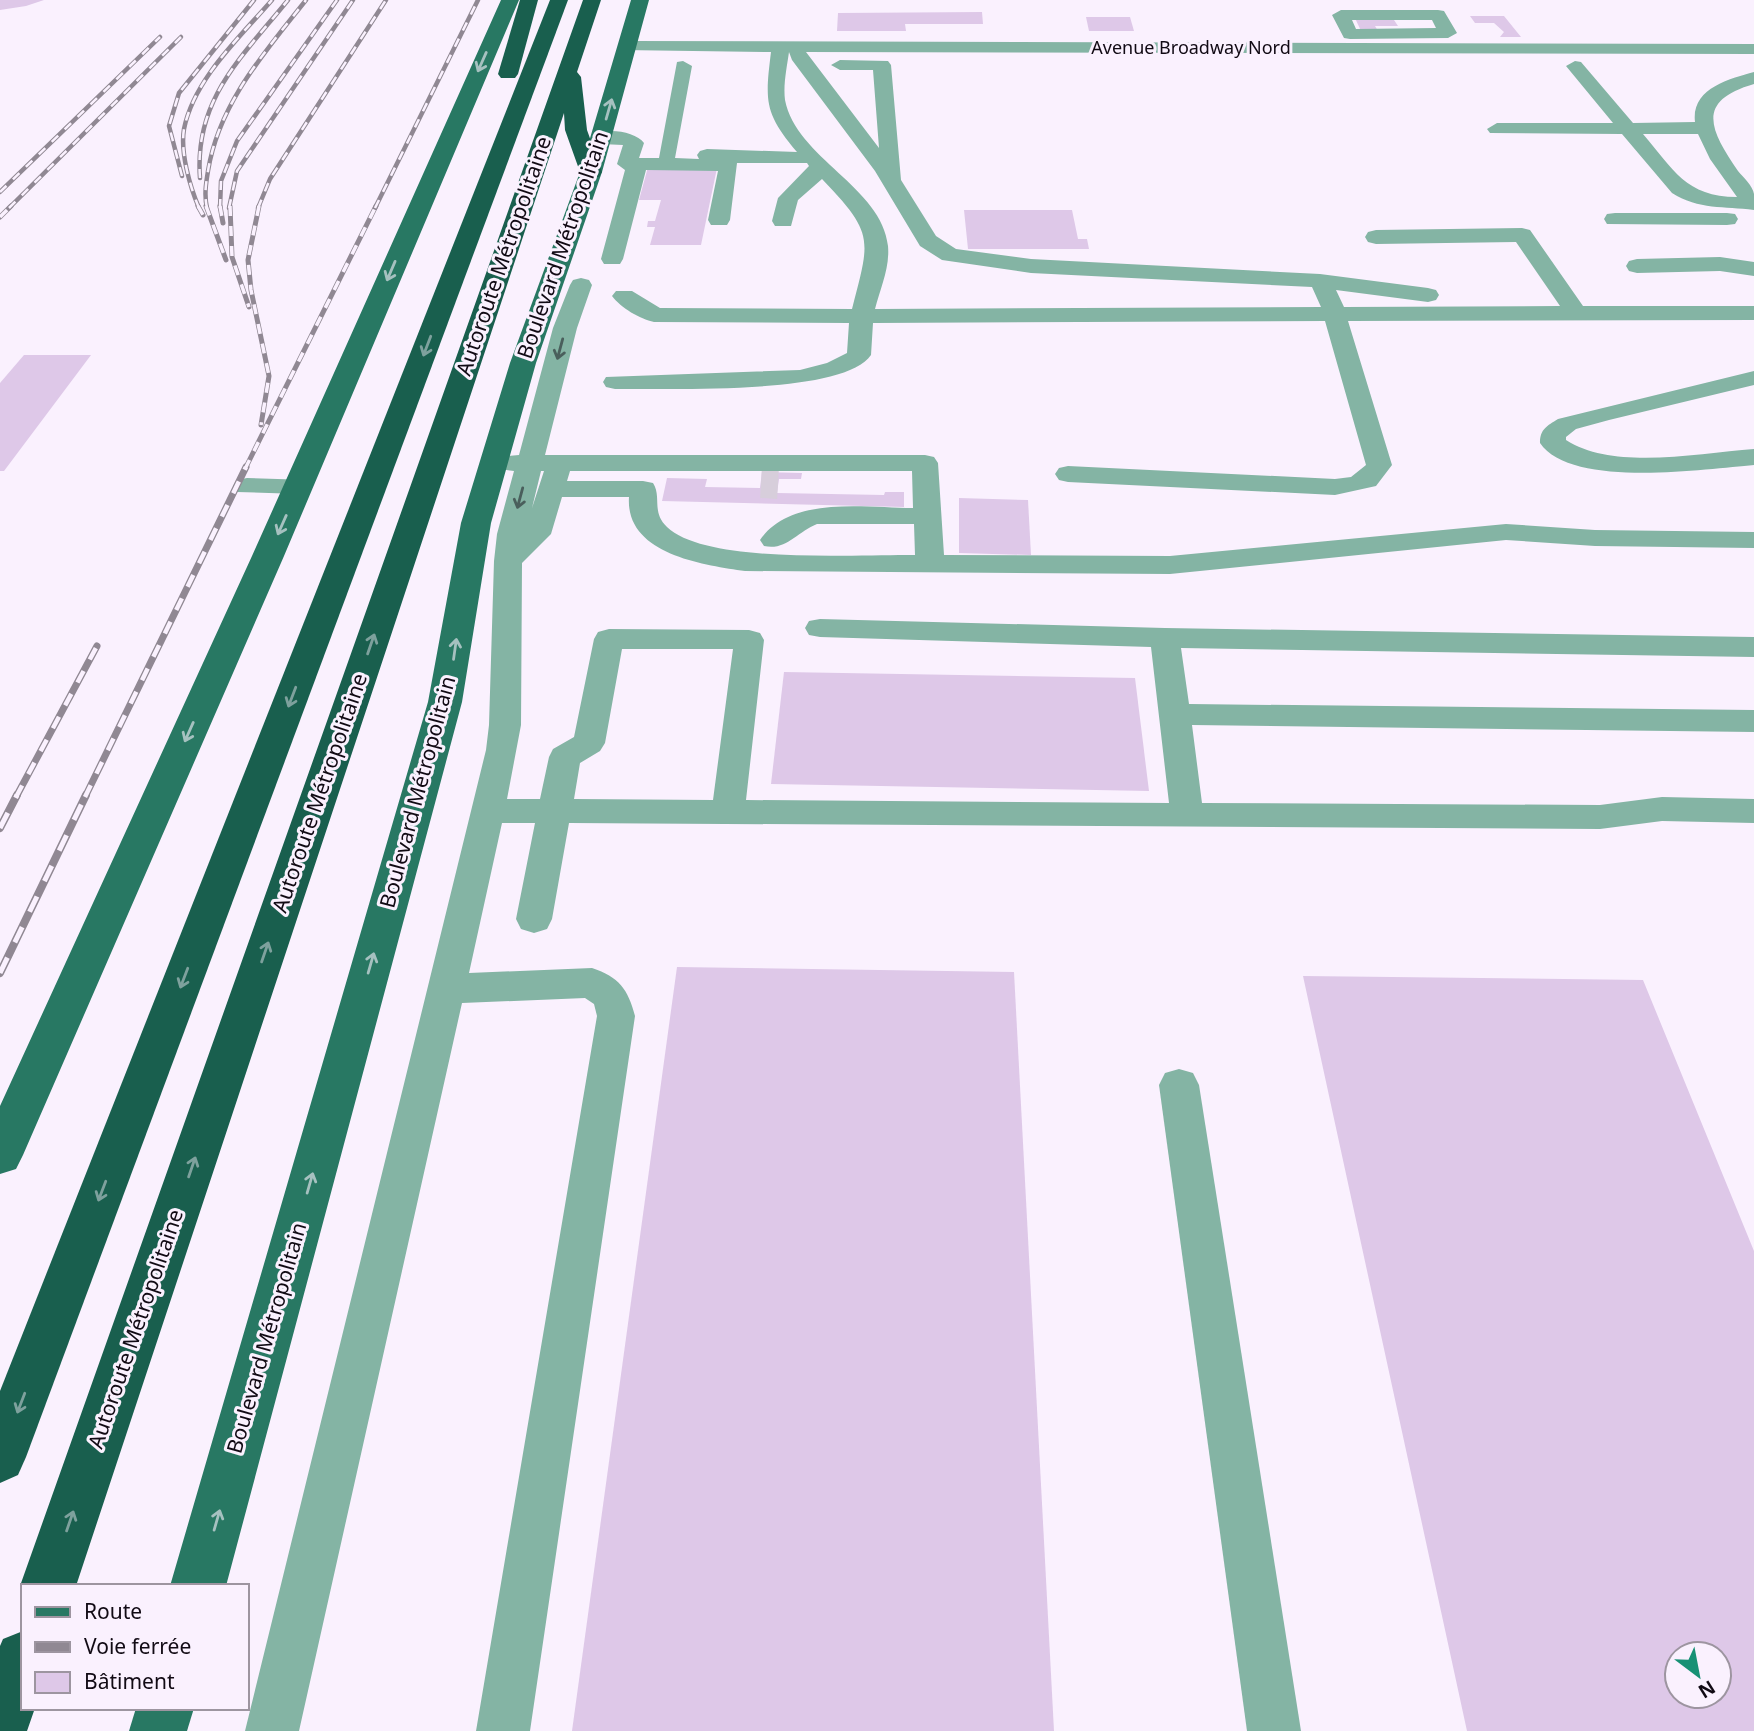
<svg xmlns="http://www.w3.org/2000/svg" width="1754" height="1731" font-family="'Noto Sans',sans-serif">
  <rect width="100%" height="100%" fill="#faf1fe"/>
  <g fill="#dec8e8" fill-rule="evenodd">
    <polygon points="0,0 44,0 26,6 0,10"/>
    <polygon points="982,12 983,24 905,24 906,31 837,31 838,13"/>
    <polygon points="1470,16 1504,16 1521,37 1500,37 1504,32 1494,23 1475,23"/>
    <polygon points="1086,17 1130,17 1134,31 1089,31"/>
    <polygon points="1392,17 1398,26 1375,26 1378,31 1361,31 1355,18"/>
    <polygon points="648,167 717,168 701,245 650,245 655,227 647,227 648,221 655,221 661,200 639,200"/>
    <polygon points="964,210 1072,210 1078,239 1087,239 1089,249 968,249"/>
    <polygon points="24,355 91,355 4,471 0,471 0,383"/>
    <polygon points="762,472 802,473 801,479 779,479 777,493 884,495 885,492 904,492 904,507 662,501 667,478 707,479 705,487 760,488"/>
    <polygon points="959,498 1028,500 1031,555 959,553"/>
    <polygon points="784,672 1135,678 1149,791 771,784"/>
    <polygon points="677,967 1014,972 1054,1731 572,1731"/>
    <path d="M1303,976L1643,980L1754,1251V1731H1467ZM1677,1654H1719V1696H1677Z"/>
  </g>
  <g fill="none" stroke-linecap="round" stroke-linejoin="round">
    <polyline stroke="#d7cedb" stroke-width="30" stroke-dasharray="30 15" stroke-linecap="butt" points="761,483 778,484"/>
    <g fill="#84b4a4" fill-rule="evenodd">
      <path d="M1341,10H1438L1444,11L1457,33L1448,38L1350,39L1344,38L1332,15ZM1352,20H1432L1436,28L1356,29Z"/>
      <path d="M628,41L1754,44V54L806,52L879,148L873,70H840L831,65L840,60L888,61L891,65L901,180L936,236L956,249L1031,259L1320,274L1428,288L1436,290L1439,295L1436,300L1428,302L1336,290L1344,307L1560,306L1516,242L1376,244L1368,242L1365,237L1368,232L1376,230L1522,228L1530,230L1583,306H1754V320L1348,321L1392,465L1376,486L1335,495L1068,482L1059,480L1055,474L1059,468L1068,466L1335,479L1351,477L1366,465L1325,321L873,323L871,355C843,396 667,388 615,389L606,387L603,382L606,377L800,370L827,363L847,353L849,323L654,322C640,319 621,308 612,296L616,291H632L660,308L852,309C870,239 875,234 822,179L798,200L791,226H775L772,221L778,198L809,166L807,163H737L730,220L727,225H711L708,220L718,171L646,170L623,259L620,264H604L601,259L625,170L617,164L623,145L601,144L591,138C601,126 635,131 644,143L639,158H659L677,62L683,61L692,66L675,158L699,159L697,155L700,151L707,149L797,152C764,113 765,101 771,52L622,50L619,46L622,42ZM789,52L792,60L875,171L920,246L942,260L1031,273L1312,287L1321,307L875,309C880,289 890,268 888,246C882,187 796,158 785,100C783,84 787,67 789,52Z"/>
      <path d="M1575,61L1581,62L1633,123L1695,122C1691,89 1728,79 1754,72V84C1695,101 1710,130 1738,171C1743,177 1753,186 1754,194C1754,199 1754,205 1754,210C1724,206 1699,210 1672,193L1622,134L1490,133L1487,129L1497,123H1613L1566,66ZM1643,134H1698L1710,159L1737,197C1686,197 1673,169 1643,134Z"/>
      <polygon points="1615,213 1727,213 1735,214 1738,219 1735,224 1727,225 1607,224 1604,219 1607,214"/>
      <polygon points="1720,257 1754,262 1754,276 1720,271 1637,273 1629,271 1626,266 1629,261 1637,259"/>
      <path d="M581,278L589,280L592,285L577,328L545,455H925L934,457L938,463L944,555L1170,556L1506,524L1595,530L1754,532V548L1595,546L1506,540L1170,574L745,571C703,565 625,554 629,497H562L551,534L522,563L521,725L507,799H540L549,757L553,749L574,737L594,639L598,632L609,629L749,630L760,633L764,640L746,800L1169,803L1151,647L820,637L809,635L805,628L809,621L820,619L1165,628L1754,637V657L1181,648L1189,704L1754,710V732L1192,725L1202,803L1600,805L1662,797L1754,799V823L1662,821L1600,829L569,823L552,919L547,929L534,933L521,929L516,919L535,823H502L469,973L592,968C619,977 628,989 635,1016L530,1731H476L597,1016L594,1004L585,998L462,1003L299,1731H245L486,750L489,725L494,561L497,534L514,471L499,469L495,463L499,457L519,455L553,328L570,285L573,280ZM541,471H544L532,508ZM570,471H912L913,508C865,508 791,495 760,540L764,546C786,551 797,532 817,524H914L915,555C858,554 707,565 667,527C651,512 662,497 653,483L643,481H567ZM622,649H733L713,800L574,799L580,763L600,751L605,743Z"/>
      <path d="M1754,371V385L1609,420L1576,429L1566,437V440C1614,471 1699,453 1754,449V465C1705,469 1571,489 1540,443C1540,429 1547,426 1558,419Z"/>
      <polygon points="247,478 309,480 313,486 309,492 299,494 237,492 233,486 237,480"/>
      <polygon points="1179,1069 1193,1073 1199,1085 1301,1731 1247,1731 1159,1085 1165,1073"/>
    </g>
    <g fill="#287863" fill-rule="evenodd">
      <polygon points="501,0 519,0 284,556 23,1155 16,1169 0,1174 0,1106 252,556"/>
      <polygon points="631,0 649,0 602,172 536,363 491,523 462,702 226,1586 170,1586 428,702 461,523 510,363 580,172"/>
      <polygon points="136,1708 194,1708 187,1731 129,1731"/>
    </g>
    <g fill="#195f4e" fill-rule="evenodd">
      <polygon points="520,0 538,0 518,74 515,78 501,78 498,74"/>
      <polygon points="550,0 568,0 26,1457 18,1475 0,1483 0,1391"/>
      <polygon points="583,0 601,0 577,72 581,77 587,130 602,172 599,177 583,177 580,172 565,130 564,113 76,1586 23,1586 23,1592 20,1586"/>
      <polygon points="23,1631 23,1708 35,1708 27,1731 0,1731 0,1646 3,1639"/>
    </g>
    <g stroke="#908893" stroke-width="4.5">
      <g id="rail-far3">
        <polyline points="182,176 169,126 179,93 254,0"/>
        <path d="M200,178C194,99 242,57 288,0"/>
        <polyline points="0,192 160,37"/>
        <polyline points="9,208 181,37"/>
        <path d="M199,208C190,187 180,152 184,129C194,79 240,37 272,0"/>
        <path d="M207,208C204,195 206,183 208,171C219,103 265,52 306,0"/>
        <polyline points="220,208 221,181 237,141 337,0"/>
        <polyline points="229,208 237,171 353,0"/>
        <polyline points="258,208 270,179 386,0"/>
        <polyline points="375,208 478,0"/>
      </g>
    </g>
    <g stroke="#908893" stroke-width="5">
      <g id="rail-far2">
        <polyline points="198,206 203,215"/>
        <polyline points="206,206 226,260"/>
        <polyline points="220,206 223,223"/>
        <polyline points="230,206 232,257 249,307"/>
        <polyline points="259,206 248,260 251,290 269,376 261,425"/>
        <polyline points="0,217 11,206"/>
        <polyline points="245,469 376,206"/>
      </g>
    </g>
    <g stroke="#908893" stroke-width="7">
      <g id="rail-far1">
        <polyline points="16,797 97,646"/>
        <polyline points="85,797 246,467"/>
      </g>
    </g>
    <g stroke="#908893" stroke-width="8">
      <g id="rail">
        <polyline points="0,828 17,795"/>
        <polyline points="0,973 86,795"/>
      </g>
    </g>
    <use href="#rail-far3" stroke="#faf1fe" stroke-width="2.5" stroke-dasharray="9" stroke-linecap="butt"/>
    <use href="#rail-far2" stroke="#faf1fe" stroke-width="3.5" stroke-dasharray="10" stroke-linecap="butt"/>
    <use href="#rail-far1" stroke="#faf1fe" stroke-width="4.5" stroke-dasharray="13" stroke-linecap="butt"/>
    <use href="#rail" stroke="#faf1fe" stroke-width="5" stroke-dasharray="17" stroke-linecap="butt"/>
  </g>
  <defs><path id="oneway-shaft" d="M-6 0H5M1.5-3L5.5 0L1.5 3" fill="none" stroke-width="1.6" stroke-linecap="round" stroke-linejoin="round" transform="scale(1.75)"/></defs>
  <g stroke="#a6c1c0">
    <use href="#oneway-shaft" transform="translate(482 62) rotate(114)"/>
    <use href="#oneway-shaft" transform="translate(609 109) rotate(-74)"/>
    <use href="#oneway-shaft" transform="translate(391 271) rotate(113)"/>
    <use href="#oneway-shaft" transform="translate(282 525) rotate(114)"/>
    <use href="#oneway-shaft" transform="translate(455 649) rotate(-82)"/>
    <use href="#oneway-shaft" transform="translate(189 732) rotate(114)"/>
    <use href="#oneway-shaft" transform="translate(371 963) rotate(-74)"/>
    <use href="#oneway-shaft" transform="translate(310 1183) rotate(-74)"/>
    <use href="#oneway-shaft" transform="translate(217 1520) rotate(-74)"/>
  </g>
  <g stroke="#7ea19d">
    <use href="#oneway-shaft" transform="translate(427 346) rotate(111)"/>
    <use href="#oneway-shaft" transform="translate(371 644) rotate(-71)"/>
    <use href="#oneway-shaft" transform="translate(292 697) rotate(111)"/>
    <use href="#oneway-shaft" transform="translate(265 952) rotate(-71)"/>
    <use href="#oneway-shaft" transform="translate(184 978) rotate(111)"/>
    <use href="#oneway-shaft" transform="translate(192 1167) rotate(-71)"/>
    <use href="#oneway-shaft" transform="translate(102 1191) rotate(111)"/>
    <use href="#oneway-shaft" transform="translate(21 1403) rotate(111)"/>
    <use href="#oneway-shaft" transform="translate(70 1521) rotate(-71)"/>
  </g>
  <g stroke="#4a5f5c">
    <use href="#oneway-shaft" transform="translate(560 349) rotate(105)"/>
    <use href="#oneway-shaft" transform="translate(520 498) rotate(105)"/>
  </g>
  <g text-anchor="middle" stroke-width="6" stroke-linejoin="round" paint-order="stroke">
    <g font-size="18" fill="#110a14" stroke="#faf1fe">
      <text x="1191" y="54">Avenue Broadway Nord</text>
    </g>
    <g font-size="21" fill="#110a14" stroke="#faf1fe">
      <text transform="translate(563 245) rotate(-71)" y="7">Boulevard Métropolitain</text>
      <text transform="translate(504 256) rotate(-71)" y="7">Autoroute Métropolitaine</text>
      <text transform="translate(418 792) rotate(-75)" y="7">Boulevard Métropolitain</text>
      <text transform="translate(320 793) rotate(-71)" y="7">Autoroute Métropolitaine</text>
      <text transform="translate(136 1329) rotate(-71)" y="7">Autoroute Métropolitaine</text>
      <text transform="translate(267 1338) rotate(-74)" y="7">Boulevard Métropolitain</text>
    </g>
  </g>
  <rect x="21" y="1584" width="228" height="126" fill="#faf1fe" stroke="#9d95a0" stroke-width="2"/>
  <rect x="35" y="1607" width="35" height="10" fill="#287863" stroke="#9d95a0" stroke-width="2"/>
  <text x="84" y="1619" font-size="21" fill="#110a14">Route</text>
  <rect x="35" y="1642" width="35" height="10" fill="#908893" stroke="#9d95a0" stroke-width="2"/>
  <text x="84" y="1654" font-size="21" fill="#110a14">Voie ferrée</text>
  <rect x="35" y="1672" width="35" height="21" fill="#dec8e8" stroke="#9d95a0" stroke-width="2"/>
  <text x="84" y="1689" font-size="21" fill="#110a14">Bâtiment</text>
  <g transform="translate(1698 1675) rotate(148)"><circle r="33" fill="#faf1fe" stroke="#9d95a0" stroke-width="2"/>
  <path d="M0-5L12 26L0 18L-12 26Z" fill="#179175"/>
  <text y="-10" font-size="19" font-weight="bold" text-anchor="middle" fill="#110a14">N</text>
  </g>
</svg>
